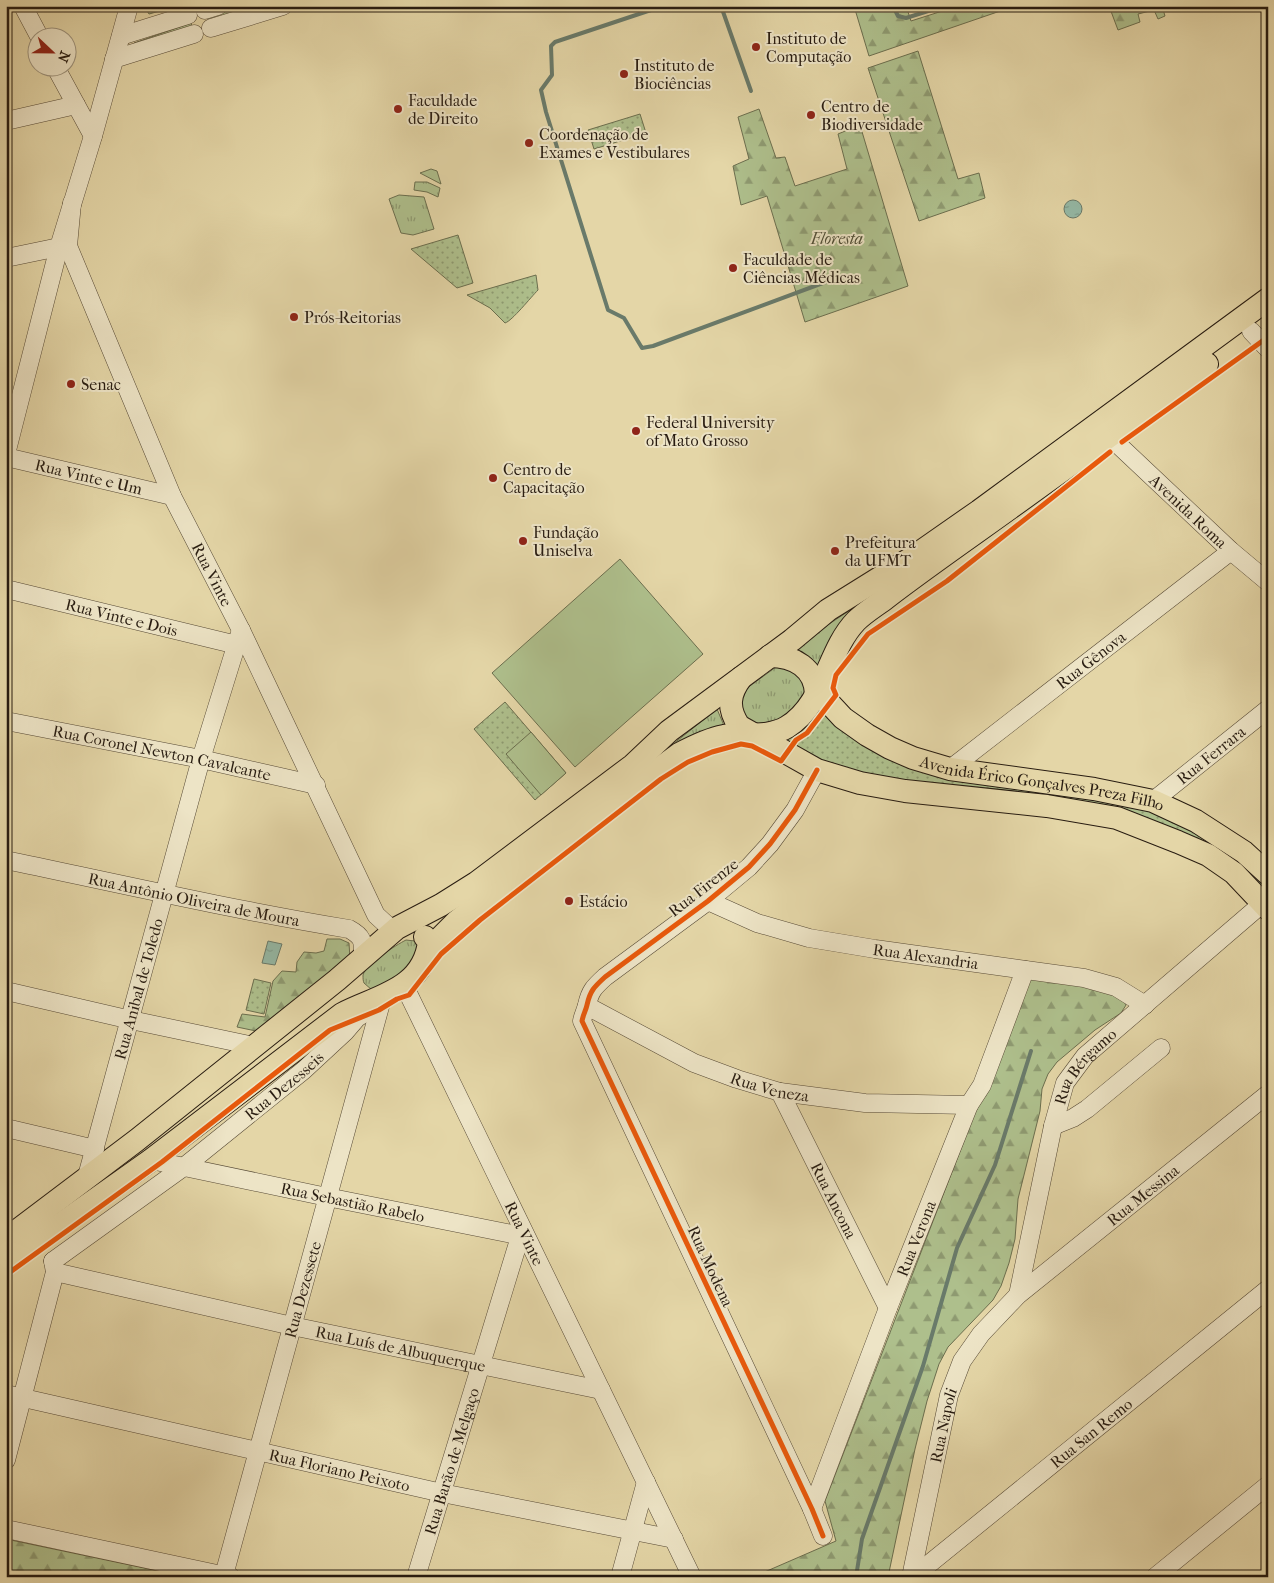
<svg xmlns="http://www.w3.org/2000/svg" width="1274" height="1583" font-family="'IM FELL French Canon',serif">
  <defs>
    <pattern id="grass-tufts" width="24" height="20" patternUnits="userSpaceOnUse" patternTransform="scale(1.25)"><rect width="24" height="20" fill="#aebf8c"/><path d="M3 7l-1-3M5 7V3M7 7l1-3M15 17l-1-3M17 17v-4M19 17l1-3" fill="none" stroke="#8e9a71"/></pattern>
    <pattern id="forest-firs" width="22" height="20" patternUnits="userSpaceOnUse" patternTransform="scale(1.25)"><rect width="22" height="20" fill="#aebf8c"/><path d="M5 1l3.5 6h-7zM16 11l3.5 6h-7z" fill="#8e9a71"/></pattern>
    <pattern id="park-dots" width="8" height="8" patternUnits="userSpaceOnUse" patternTransform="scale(1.25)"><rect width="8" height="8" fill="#aebf8c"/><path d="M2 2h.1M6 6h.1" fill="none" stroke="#8e9a71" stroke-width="1.8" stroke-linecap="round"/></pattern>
    <pattern id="water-ripples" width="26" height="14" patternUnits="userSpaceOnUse" patternTransform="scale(1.25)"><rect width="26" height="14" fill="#95b9a6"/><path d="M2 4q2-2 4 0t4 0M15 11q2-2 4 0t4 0" fill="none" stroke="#809e8e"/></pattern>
  </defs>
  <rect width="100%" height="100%" fill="#e4d6a7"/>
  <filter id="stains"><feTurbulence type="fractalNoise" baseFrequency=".004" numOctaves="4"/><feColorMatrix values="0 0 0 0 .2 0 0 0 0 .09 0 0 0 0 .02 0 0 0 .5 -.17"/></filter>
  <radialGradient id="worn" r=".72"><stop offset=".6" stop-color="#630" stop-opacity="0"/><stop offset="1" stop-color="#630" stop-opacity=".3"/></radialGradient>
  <g fill="url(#grass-tufts)" stroke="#6b6e4e">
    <polygon points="239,6 267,6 210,24 207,16"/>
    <polygon points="191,23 193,30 132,45 134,43"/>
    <polygon points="431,169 437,171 441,184 420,173"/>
    <polygon points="415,182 427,182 440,188 438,197 427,192 414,190"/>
    <polygon points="399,195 424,197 434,229 413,235 401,233 389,199"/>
    <polygon points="897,579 820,670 806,655 796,649 829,624"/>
    <polygon points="776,667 791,668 805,683 804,698 783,720 749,725 736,701 739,694"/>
    <polygon points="717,709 725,728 623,784"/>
    <path d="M406,940L415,941L420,945L408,971L372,990L364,983C363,981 363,978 363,975C366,964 396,945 406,940Z"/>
  </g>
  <g fill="url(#forest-firs)" stroke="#6b6e4e">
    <polygon points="854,6 906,6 911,21 958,6 1008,6 1009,8 869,56"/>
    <polygon points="1109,6 1162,6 1165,16 1158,19 1154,10 1138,14 1140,22 1118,30"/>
    <polygon points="918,51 958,179 979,173 985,198 919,221 868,68"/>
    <polygon points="759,109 776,158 785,157 795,186 847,169 838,134 860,125 908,286 805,322 767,196 741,205 733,166 749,159 738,117"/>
    <polygon points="327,939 340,939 349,943 350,959 256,1031 237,1027 242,1014 265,1017 273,981 282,971 296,972 297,962 304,952 316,953 324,951"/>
    <polygon points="1028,975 1114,992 1123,999 1126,1005 1121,1013 1095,1030 1057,1062 1048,1074 1042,1089 1040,1111 1018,1199 1015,1239 1009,1263 1001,1286 993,1300 948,1347 939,1364 927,1401 915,1449 888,1577 761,1577 760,1574 836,1541 825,1501"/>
    <polygon points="6,1539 187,1577 6,1577"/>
  </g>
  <g fill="url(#park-dots)" stroke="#6b6e4e">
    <polygon points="144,6 178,6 149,14"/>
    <polygon points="640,114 646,133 594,149 588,130"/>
    <polygon points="458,235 473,283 457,288 411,249"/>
    <path d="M536,275L538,290C531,297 512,321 505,323L490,308L467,295Z"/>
    <polygon points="505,702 566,773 535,800 474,729"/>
    <polygon points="817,707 885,753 1123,799 1197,828 1268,883 1268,901 1182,833 859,777 774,740"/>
    <polygon points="254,979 271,983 264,1014 246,1010"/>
  </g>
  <g fill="#aebf8c" stroke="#6b6e4e">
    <polygon points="620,559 703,654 575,767 492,673"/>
    <polygon points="531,732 566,773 541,795 506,754"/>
  </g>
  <g fill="url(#water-ripples)" stroke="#697a6a">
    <circle cx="1073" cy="209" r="9"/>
    <polygon points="268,941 282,944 275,965 262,963"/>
  </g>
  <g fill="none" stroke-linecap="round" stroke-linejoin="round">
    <g stroke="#697a6a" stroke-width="4">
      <polyline points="663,6 555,42 551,46 552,75 541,90 546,112 608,310 624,318 642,348 653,346 831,280"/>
      <polyline points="721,6 751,91"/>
      <polyline points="893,6 898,16 906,18 944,6"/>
      <polyline points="856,1577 862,1539 923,1366 957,1248 995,1165 1031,1051"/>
    </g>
    <g stroke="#574a36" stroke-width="19">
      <g id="minor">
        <polyline points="23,6 40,38"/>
        <polyline points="205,10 218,6"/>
        <polyline points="211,28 283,6"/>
        <polyline points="121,36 188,15"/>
        <polyline points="114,59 194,34"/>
        <polyline points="56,68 93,136"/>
        <polyline points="6,121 76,105"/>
        <path id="s1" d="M72,203L68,246L172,496L241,630L376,915L388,926L397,928"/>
        <polyline points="6,258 59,247"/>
        <polyline points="1251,331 1268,349"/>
        <path id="s2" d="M1110,437L1231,551L1268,582"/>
        <polyline points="6,454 59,247 93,136 129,6"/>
        <path id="s3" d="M6,457L172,496"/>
        <path id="s4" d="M6,589L237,645"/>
        <path id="s5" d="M6,721L201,759L316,785"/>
        <path id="s6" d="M950,769L1231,551"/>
        <path d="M817,770L795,810L770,844L749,867L708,901L605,977C594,987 590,991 587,1005C586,1010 583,1015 582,1021L812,1509L823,1536"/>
        <path id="s7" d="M1153,801L1268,709"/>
        <path id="s8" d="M6,860C120,884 234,910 349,929C364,937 363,942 363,957"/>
        <path id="s9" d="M708,901L757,923L809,938L875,949L1084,978L1116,987L1145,1005"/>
        <path id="s10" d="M404,985L692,1577"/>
        <polyline points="6,991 131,1020 254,1046"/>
        <path id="s11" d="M587,1006L694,1063L737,1079L780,1092L865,1103L969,1105"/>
        <path id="s12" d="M780,1092L888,1308"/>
        <polyline points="1053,1126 1073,1118 1087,1109 1161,1048"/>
        <polyline points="6,1128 95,1149"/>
        <path id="s13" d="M151,1160L327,1197L512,1234L522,1230"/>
        <path id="s14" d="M87,1176L201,759L241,630"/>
        <path id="s15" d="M53,1261L185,1166L304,1070L345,1032L357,1018L374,1007"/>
        <path id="s16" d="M55,1272L292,1326L601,1390"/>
        <path id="s17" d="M1018,1295L1053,1126L1065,1083L1085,1056L1263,903"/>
        <path id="s18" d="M6,1394L442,1493L674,1539"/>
        <polyline points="6,1460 55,1272 53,1261"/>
        <path id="s19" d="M812,1509L888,1308L969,1105L982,1085L1025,970"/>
        <polyline points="6,1529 231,1577"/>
        <path id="s20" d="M224,1575L381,1003L384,997"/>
        <path id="s21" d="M416,1577L522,1230"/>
        <polyline points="620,1577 646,1482"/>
        <path id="s22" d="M911,1577L949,1395L962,1361L981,1334L1018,1295L1268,1094"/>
        <path id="s23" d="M913,1577L1268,1289"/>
        <polyline points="1155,1577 1268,1485"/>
      </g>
    </g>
    <g stroke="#281c11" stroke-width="24">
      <g id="major">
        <path d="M770,656C794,656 815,668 816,694"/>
        <path d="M741,678C729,694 727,708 739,726L817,770L860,783L905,791L1047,806L1117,818L1178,842L1208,855L1234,873L1268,909"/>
        <path id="s24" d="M816,694L830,704L843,718L867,735L890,748L913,758L950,769L1094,789L1153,801L1196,821L1244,852L1268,874"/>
        <path d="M428,950L456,922L515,876L679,754C694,746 708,739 724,736C745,733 769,738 787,727C825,704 827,651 856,621C865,612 877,605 886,598C916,575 947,553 978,531C1055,476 1131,421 1207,364"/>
        <polyline points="6,1239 137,1140 337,980 397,928 441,905 476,883 633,765 669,731 792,640 828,610 913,557 979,511 1268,299"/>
        <path d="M6,1263L151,1160L342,1014C376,996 423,990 429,942L425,937"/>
      </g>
    </g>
    <use href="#minor" stroke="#ede4c6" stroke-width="18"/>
    <use href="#major" stroke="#e4d6a7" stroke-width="22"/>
    <g stroke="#ede4c6" stroke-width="8">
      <g id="cycleway">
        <polyline points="1122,442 1268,337"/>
        <path d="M817,770L795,810L770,844L749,867L708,901L605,977C594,987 590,991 587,1005C586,1010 583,1015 582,1021L812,1509L823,1536"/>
        <polyline points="6,1275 162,1162 330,1030 379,1010 397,999 409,995 441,954 480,920 661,779 688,762 712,752 741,744 752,746 781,761 796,740 807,733 836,695 833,688 836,675 868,634 947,581 1110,452"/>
      </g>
    </g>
    <use href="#cycleway" stroke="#e8590c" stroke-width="5"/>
  </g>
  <g fill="#8f2418" stroke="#ede4c6" stroke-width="2">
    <circle cx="756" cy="47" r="5"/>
    <circle cx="624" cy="74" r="5"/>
    <circle cx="398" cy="109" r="5"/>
    <circle cx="811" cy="115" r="5"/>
    <circle cx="529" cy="143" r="5"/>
    <circle cx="733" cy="268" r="5"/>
    <circle cx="294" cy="317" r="5"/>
    <circle cx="71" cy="384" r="5"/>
    <circle cx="636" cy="431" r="5"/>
    <circle cx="493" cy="478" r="5"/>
    <circle cx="523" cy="541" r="5"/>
    <circle cx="835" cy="551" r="5"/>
    <circle cx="569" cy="901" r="5"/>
  </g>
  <g text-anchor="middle" stroke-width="4" stroke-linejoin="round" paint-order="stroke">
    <g font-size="16" fill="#281c11" stroke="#ede4c6" text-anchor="start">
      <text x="766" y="44">Instituto de<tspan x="766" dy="18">Computação</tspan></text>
      <text x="634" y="71">Instituto de<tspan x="634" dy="18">Biociências</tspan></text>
      <text x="408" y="106">Faculdade<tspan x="408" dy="18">de Direito</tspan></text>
      <text x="821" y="112">Centro de<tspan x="821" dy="18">Biodiversidade</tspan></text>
      <text x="539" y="140">Coordenação de<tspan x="539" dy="18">Exames e Vestibulares</tspan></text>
      <text x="743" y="265">Faculdade de<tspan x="743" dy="18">Ciências Médicas</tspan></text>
      <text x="304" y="323">Prós-Reitorias</text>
      <text x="81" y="390">Senac</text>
      <text x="646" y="428">Federal University<tspan x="646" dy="18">of Mato Grosso</tspan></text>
      <text x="503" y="475">Centro de<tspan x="503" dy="18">Capacitação</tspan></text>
      <text x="533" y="538">Fundação<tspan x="533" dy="18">Uniselva</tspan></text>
      <text x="845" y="548">Prefeitura<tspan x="845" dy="18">da UFMT</tspan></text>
      <text x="579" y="907">Estácio</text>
    </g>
    <g font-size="16" font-style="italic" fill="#504d36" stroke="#ede4c6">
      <text x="837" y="244">Floresta</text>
    </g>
    <g font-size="16" fill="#281c11" stroke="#ede4c6">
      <text dy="6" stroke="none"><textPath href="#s3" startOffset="85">Rua Vinte e Um</textPath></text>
      <text dy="6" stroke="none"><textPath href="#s2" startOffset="108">Avenida Roma</textPath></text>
      <text dy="6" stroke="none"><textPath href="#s1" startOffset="402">Rua Vinte</textPath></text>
      <text dy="6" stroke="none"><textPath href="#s4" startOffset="119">Rua Vinte e Dois</textPath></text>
      <text dy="6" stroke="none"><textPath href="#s6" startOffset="178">Rua Gênova</textPath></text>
      <text dy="6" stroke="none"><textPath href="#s5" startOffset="159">Rua Coronel Newton Cavalcante</textPath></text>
      <text dy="6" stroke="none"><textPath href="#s7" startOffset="74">Rua Ferrara</textPath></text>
      <text dy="6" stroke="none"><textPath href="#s24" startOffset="249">Avenida Érico Gonçalves Preza Filho</textPath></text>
      <text transform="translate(703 887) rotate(-38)" y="6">Rua Firenze</text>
      <text dy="6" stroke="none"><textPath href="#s8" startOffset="192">Rua Antônio Oliveira de Moura</textPath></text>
      <text dy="6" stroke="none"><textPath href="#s9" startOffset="226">Rua Alexandria</textPath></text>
      <text dy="6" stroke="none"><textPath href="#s14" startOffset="194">Rua Anibal de Toledo</textPath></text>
      <text dy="6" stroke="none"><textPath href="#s17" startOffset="242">Rua Bérgamo</textPath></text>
      <text dy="6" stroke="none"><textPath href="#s15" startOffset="290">Rua Dezesseis</textPath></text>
      <text dy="6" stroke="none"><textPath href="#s11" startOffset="201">Rua Veneza</textPath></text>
      <text dy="6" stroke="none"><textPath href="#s22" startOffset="469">Rua Messina</textPath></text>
      <text dy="6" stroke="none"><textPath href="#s12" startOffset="121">Rua Ancona</textPath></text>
      <text dy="6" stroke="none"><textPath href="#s13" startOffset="206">Rua Sebastião Rabelo</textPath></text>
      <text dy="6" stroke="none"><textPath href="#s10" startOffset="276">Rua Vinte</textPath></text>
      <text dy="6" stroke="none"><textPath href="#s19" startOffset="290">Rua Verona</textPath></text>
      <text transform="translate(711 1266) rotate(65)" y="6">Rua Modena</text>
      <text dy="6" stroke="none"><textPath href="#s20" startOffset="296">Rua Dezessete</textPath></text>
      <text dy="6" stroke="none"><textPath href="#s16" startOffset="354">Rua Luís de Albuquerque</textPath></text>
      <text dy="6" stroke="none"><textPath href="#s22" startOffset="155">Rua Napoli</textPath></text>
      <text dy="6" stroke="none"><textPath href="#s23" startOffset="229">Rua San Remo</textPath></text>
      <text dy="6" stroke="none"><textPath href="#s21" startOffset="121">Rua Barão de Melgaço</textPath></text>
      <text dy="6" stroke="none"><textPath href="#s18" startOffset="342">Rua Floriano Peixoto</textPath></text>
    </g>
  </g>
  <rect width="1274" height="1583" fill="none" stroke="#e4d6a7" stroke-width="25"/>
  <rect x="8" y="8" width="1259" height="1568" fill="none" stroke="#281c11" stroke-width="2.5"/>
  <rect x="12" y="12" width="1249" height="1558" fill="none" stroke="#281c11"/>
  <g transform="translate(52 52) rotate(112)"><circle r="24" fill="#ede4c6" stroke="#9e947e"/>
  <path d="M0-4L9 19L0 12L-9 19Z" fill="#8f2418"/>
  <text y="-8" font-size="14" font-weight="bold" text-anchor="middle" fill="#281c11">N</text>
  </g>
  <rect width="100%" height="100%" filter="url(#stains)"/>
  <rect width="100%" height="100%" fill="url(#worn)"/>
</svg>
